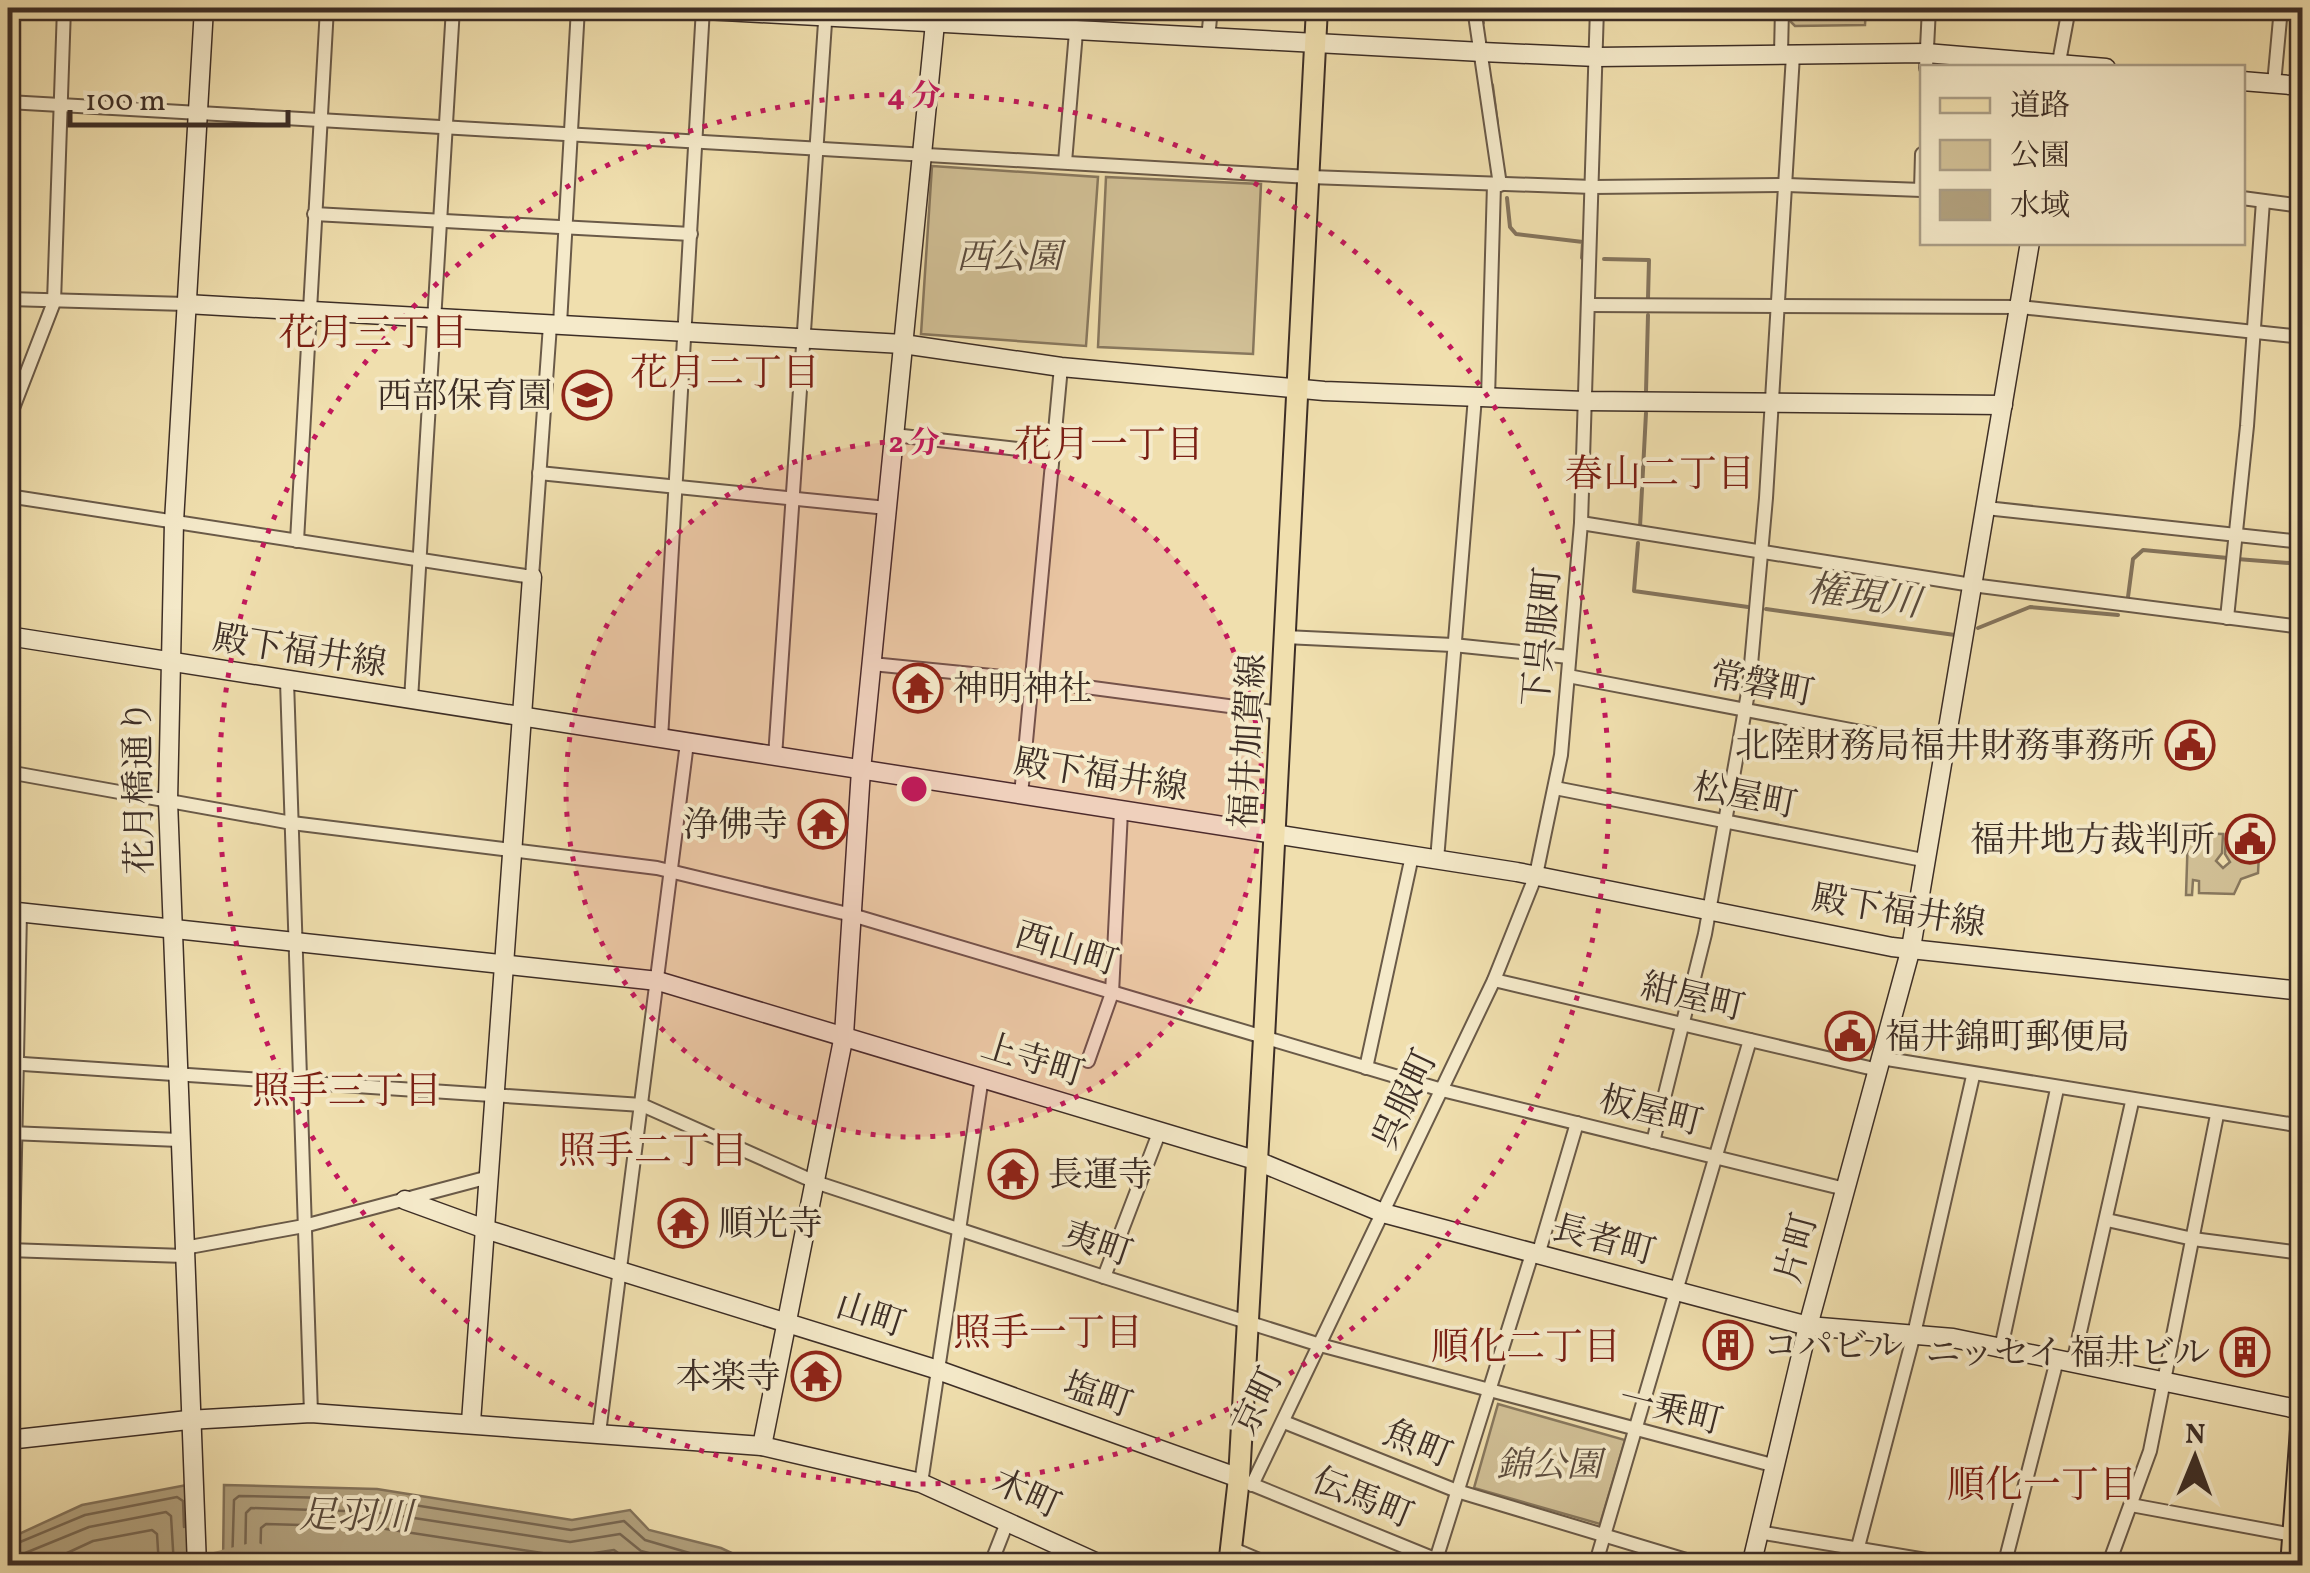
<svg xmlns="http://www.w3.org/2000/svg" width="2310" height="1573" font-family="Vollkorn,'Noto Serif JP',serif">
  <rect width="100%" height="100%" fill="#f0dfae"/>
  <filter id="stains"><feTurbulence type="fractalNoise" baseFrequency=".002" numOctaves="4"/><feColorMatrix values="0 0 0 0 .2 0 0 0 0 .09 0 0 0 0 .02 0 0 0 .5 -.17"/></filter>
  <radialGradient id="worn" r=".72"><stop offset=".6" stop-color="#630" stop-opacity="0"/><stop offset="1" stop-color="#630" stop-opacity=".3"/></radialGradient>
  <g fill="#d2c197" stroke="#88785e" stroke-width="2.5">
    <polygon points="1788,8 1866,8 1865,25 1795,26 1787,18"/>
    <polygon points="932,166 1098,177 1086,346 921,334"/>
    <polygon points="1106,177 1261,184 1253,354 1098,347"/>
    <polygon points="2188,833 2223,834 2222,853 2216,861 2223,868 2230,862 2225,854 2226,834 2260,836 2258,873 2241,879 2234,894 2199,893 2199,881 2193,880 2192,895 2186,895"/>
    <polygon points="1498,1404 1625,1440 1600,1524 1474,1488"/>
  </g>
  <g fill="#b3a380" stroke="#84745c" stroke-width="2.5">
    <polygon points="192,1484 197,1565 8,1565 8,1539 82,1505"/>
    <polygon points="224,1485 377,1489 572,1520 630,1510 649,1530 721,1548 757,1565 223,1565"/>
  </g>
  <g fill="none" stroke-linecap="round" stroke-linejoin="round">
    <g stroke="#786853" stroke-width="2.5">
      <polyline points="8,1547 85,1515 177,1497 183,1501 184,1527"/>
      <polyline points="8,1560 89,1527 166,1512 171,1516 174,1566"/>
      <polyline points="39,1566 93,1541 152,1530 157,1534 159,1566"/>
      <polyline points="232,1566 234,1500 239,1496 376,1499 571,1530 624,1521 645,1540 734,1566"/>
      <polyline points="245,1566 246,1513 251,1508 375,1512 570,1542 620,1534 641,1551 697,1566"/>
      <polyline points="260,1566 261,1528 266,1524 373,1527 568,1557 614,1550 636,1566"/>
    </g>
    <g stroke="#84745c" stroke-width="4">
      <polyline points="1480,8 1483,23"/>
      <polyline points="1492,85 1497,123"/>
      <polyline points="1507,198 1510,227 1516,234 1583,242 1582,258"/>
      <polyline points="1604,259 1649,260 1648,298"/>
      <polyline points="1646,392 1648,315"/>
      <polyline points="1640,527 1646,413"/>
      <polyline points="1638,543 1634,591 1748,607"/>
      <polyline points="2237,559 2302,564"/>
      <polyline points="2128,597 2133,559 2143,550 2228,558"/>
      <polyline points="1766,609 1955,635"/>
      <polyline points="1978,628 2030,607 2118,615"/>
    </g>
    <polyline stroke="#b3a380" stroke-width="25" points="209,1566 255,1555"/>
    <g stroke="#6a5a48" stroke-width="16">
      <g id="street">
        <polyline points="1474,8 1500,185"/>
        <polyline points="1040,29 1041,8"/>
        <polyline points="1208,39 1211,8"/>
        <polyline points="1781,54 1782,8"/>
        <polyline points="2059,62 2069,8"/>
        <polyline points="1926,68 1929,8"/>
        <polyline points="2274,84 2281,8"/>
        <polyline points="8,102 1310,177 1593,187 1787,185 1922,190"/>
        <polyline points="1065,162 1076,32"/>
        <polyline points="1921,190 1922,154"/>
        <polyline points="2242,198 2302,206"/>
        <polyline points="314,214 691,234"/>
        <polyline points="8,299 186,304"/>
        <polyline points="1589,305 2020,307 2302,337"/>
        <polyline points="560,324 578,8"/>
        <polyline points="1488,398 1494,184"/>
        <polyline points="8,421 54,302 64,8"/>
        <polyline points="894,435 1053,453"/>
        <polyline points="539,473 887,508"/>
        <polyline points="8,496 532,577 550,325"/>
        <polyline points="1986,508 2302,542"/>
        <polyline points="1581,523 1972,585 2302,627"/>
        <polyline points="297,541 327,8"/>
        <polyline points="2227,618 2247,426 2263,201"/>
        <polyline points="1285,637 1453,645 1569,657"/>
        <polyline points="872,664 1033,680 1281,713"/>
        <polyline points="1568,676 1945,748"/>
        <polyline points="287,681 311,1413"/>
        <polyline points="411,700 453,8"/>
        <polyline points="661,739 703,8"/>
        <polyline points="775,757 826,8"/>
        <polyline points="8,772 292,823 657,868 852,915 1442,1090 1845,1189"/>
        <polyline points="1555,788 1923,860"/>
        <polyline points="1021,795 1061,367"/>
        <polyline points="1437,860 1475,397"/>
        <polyline points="1494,980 1878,1070"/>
        <polyline points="1881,1058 2302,1126"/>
        <polyline points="1088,1061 1112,993 1121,811"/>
        <polyline points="8,1063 642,1105 815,1182 1104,1277 1320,1345 1776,1466"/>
        <polyline points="1366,1068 1412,856"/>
        <polyline points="10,1133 179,1140"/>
        <polyline points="1653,1142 1705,934 1749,687 1766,498 1793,55"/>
        <polyline points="2107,1220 2193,1239 2302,1253"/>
        <polyline points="184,1248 304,1226 489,1177"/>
        <polyline points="8,1250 184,1256"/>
        <polyline points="1538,1255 1577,1123"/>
        <polyline points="1104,1277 1159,1133"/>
        <polyline points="2001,1348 2057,1089"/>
        <polyline points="2073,1363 2132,1102"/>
        <polyline points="1284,1422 1457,1491 1706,1566"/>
        <polyline points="599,1433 687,743"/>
        <polyline points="9,1440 20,913"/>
        <polyline points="1246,1482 1452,1566"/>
        <polyline points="921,1483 982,1077"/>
        <polyline points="1252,1485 1494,980 1536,875 1561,755 1581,523 1597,8"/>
        <polyline points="2131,1505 2293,1535"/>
        <polyline points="1758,1532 1962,1566"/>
        <polyline points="1231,1548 1273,1566"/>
        <polyline points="990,1566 1008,1520"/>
        <polyline points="1434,1566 1532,1254"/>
        <polyline points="1595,1566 1750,1040"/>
        <polyline points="1853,1566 1914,1334 1973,1076"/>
        <polyline points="2004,1566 2057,1360"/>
        <polyline points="2108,1566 2150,1451 2217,1115"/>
      </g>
    </g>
    <g stroke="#3d2e26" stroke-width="21">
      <g id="secondary">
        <polyline points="669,8 1482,52 1597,57 1926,53 2106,68"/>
        <polyline points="2242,81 2302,86"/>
        <polyline points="186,304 903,344 1061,367 1324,391 1585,401 2003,405"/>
        <polyline points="8,636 1517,872 1892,947 2302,991"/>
        <polyline points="8,911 658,981 1255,1160 1383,1213 1808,1326 1953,1338 2302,1410"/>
        <polyline points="405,1200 485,1229 935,1369 1239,1478"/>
        <polyline points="471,1422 532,577"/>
        <polyline points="8,1440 188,1420 311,1413 762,1446 921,1483 1104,1566"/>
        <polyline points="762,1446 844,1035 861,770 935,23"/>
        <polyline points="197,1566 168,801 174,522 204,8"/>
        <polyline points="1751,1566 1808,1326 1911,948 2030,242"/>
      </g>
    </g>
    <g stroke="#3d2e26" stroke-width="24">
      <g id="primary">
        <polyline points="1229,1566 1239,1478 1264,1038 1317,8"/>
        <polyline points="2291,1566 2302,1416"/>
      </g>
    </g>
    <use href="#street" stroke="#f5eaca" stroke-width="12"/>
    <use href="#secondary" stroke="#f5eaca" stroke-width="18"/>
    <use href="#primary" stroke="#f0dfae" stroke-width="20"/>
  </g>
  <circle cx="914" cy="789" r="348" fill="#c2185b" fill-opacity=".12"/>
  <g fill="none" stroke="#c2185b" stroke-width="5" stroke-dasharray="5 10">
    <circle cx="914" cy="789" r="348"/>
    <circle cx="914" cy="789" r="695"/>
  </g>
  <defs>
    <g id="school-ring" transform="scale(2.5)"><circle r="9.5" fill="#f5eaca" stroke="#8f2418" stroke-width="1.5"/><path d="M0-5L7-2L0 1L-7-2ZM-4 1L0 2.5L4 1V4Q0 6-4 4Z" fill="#8f2418"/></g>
    <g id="temple-ring" transform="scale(2.5)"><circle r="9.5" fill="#f5eaca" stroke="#8f2418" stroke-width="1.5"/><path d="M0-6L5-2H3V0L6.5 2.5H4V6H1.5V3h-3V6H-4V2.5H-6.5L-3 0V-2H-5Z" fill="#8f2418"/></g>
    <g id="civic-ring" transform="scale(2.5)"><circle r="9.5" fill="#f5eaca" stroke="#8f2418" stroke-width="1.5"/><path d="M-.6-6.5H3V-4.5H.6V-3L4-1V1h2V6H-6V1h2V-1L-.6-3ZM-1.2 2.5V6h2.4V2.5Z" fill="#8f2418"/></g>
    <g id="building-ring" transform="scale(2.5)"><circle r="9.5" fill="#f5eaca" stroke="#8f2418" stroke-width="1.5"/><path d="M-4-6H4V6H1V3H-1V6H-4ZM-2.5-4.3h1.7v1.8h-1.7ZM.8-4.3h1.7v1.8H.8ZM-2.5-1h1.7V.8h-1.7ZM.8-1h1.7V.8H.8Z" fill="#8f2418"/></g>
  </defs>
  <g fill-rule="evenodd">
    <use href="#school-ring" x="587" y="395"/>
    <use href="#temple-ring" x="918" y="688"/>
    <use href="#civic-ring" x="2190" y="745"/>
    <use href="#temple-ring" x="823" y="824"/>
    <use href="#civic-ring" x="2250" y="839"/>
    <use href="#civic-ring" x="1850" y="1036"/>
    <use href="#temple-ring" x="1013" y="1174"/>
    <use href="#temple-ring" x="683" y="1223"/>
    <use href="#building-ring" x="1728" y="1345"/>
    <use href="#building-ring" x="2245" y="1352"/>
    <use href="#temple-ring" x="816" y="1376"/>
  </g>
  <g text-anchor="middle" stroke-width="8" stroke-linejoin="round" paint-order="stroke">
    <g font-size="35" font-style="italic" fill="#5b4b3d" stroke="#f5eaca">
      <text x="1009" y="268">西公園</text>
      <text x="1549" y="1476">錦公園</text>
    </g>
    <g font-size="35" fill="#3d2e26" stroke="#f5eaca" text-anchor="end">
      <text x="552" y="407">西部保育園</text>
      <text x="953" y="700" text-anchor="start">神明神社</text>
      <text x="2155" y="757">北陸財務局福井財務事務所</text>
      <text x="788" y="836">浄佛寺</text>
      <text x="2215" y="851">福井地方裁判所</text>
      <text x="1885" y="1048" text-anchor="start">福井錦町郵便局</text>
      <text x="1048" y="1186" text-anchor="start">長運寺</text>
      <text x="718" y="1235" text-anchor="start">順光寺</text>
      <text x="1763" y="1357" text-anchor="start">コパビル</text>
      <text x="2210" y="1364">ニッセイ 福井ビル</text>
      <text x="781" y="1388">本楽寺</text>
    </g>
    <g font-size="35" fill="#3d2e26" stroke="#f5eaca">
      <text transform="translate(1541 637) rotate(-85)" y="12">下呉服町</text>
      <text transform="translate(300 650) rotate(9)" y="12">殿下福井線</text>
      <text transform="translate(1762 683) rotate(11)" y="12">常磐町</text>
      <text transform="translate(1247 741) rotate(-87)" y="12">福井加賀線</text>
      <text transform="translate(1101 774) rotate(9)" y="12">殿下福井線</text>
      <text transform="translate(138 787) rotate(-91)" y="12">花月橋通り</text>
      <text transform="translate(1745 795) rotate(11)" y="12">松屋町</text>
      <text transform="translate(1899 910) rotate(9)" y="12">殿下福井線</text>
      <text transform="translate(1067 948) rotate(17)" y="12">西山町</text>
      <text transform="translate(1693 996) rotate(13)" y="12">紺屋町</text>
      <text transform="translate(1033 1059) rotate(17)" y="12">上寺町</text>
      <text transform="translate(1404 1099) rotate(-65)" y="12">呉服町</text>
      <text transform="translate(1651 1110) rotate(14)" y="12">板屋町</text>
      <text transform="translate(1604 1239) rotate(15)" y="12">長者町</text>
      <text transform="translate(1098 1243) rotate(19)" y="12">夷町</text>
      <text transform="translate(1796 1248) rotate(-75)" y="12">片町</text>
      <text transform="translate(871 1314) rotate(18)" y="12">山町</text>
      <text transform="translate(1098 1394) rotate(19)" y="12">塩町</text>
      <text transform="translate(1257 1401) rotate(-64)" y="12">京町</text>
      <text transform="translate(1671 1409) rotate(14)" y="12">一乗町</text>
      <text transform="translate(1418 1443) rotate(22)" y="12">魚町</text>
      <text transform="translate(1027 1493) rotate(24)" y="12">木町</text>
      <text transform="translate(1363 1497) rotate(22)" y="12">伝馬町</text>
    </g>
    <g font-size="38" fill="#7a1f14" stroke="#f5eaca">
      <text x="373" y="345">花月三丁目</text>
      <text x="725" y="385">花月二丁目</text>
      <text x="1109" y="457">花月一丁目</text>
      <text x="1660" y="486">春山二丁目</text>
      <text x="347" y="1103">照手三丁目</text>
      <text x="653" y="1163">照手二丁目</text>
      <text x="1048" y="1345">照手一丁目</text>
      <text x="1526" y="1359">順化二丁目</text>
      <text x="2042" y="1497">順化一丁目</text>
    </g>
    <g font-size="38" font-style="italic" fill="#5a4b3c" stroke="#f5eaca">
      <text transform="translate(1864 595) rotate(8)" y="13">権現川</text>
      <text transform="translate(356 1515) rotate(1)" y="13">足羽川</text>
    </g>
  </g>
  <circle cx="914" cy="789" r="15" fill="#c2185b" stroke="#f5eaca" stroke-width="5"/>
  <g font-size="30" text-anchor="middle" font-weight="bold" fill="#c2185b" stroke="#f5eaca" stroke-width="8" stroke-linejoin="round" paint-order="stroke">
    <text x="914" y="105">4 分</text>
    <text x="914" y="452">2 分</text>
  </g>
  <rect width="2310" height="1573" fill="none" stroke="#f0dfae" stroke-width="40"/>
  <rect x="10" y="10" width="2290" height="1553" fill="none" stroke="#3d2e26" stroke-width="5"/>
  <rect x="20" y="20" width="2270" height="1533" fill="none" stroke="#3d2e26" stroke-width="2.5"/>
  <rect x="1920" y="65" width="325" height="180" fill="#f5eaca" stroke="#ab9f88" stroke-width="2.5"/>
  <rect x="1940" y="98" width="50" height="15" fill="#f0dfae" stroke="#ab9f88" stroke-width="2.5"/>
  <text x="2010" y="115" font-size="30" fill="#3d2e26">道路</text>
  <rect x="1940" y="140" width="50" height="30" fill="#d2c197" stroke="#ab9f88" stroke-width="2.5"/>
  <text x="2010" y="165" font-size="30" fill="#3d2e26">公園</text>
  <rect x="1940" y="190" width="50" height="30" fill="#b3a380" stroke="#ab9f88" stroke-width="2.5"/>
  <text x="2010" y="215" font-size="30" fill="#3d2e26">水域</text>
  <g transform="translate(2195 1458) rotate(1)" stroke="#f5eaca" stroke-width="8" paint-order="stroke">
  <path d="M0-8L18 38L0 25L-18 38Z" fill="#3d2e26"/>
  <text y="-15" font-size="28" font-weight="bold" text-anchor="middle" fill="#3d2e26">N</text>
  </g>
  <path d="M70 110v15h218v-15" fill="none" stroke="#3d2e26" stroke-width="5"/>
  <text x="85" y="110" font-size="30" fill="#3d2e26" stroke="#f5eaca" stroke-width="8" paint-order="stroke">100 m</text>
  <rect width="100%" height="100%" filter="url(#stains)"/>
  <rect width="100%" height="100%" fill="url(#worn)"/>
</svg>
